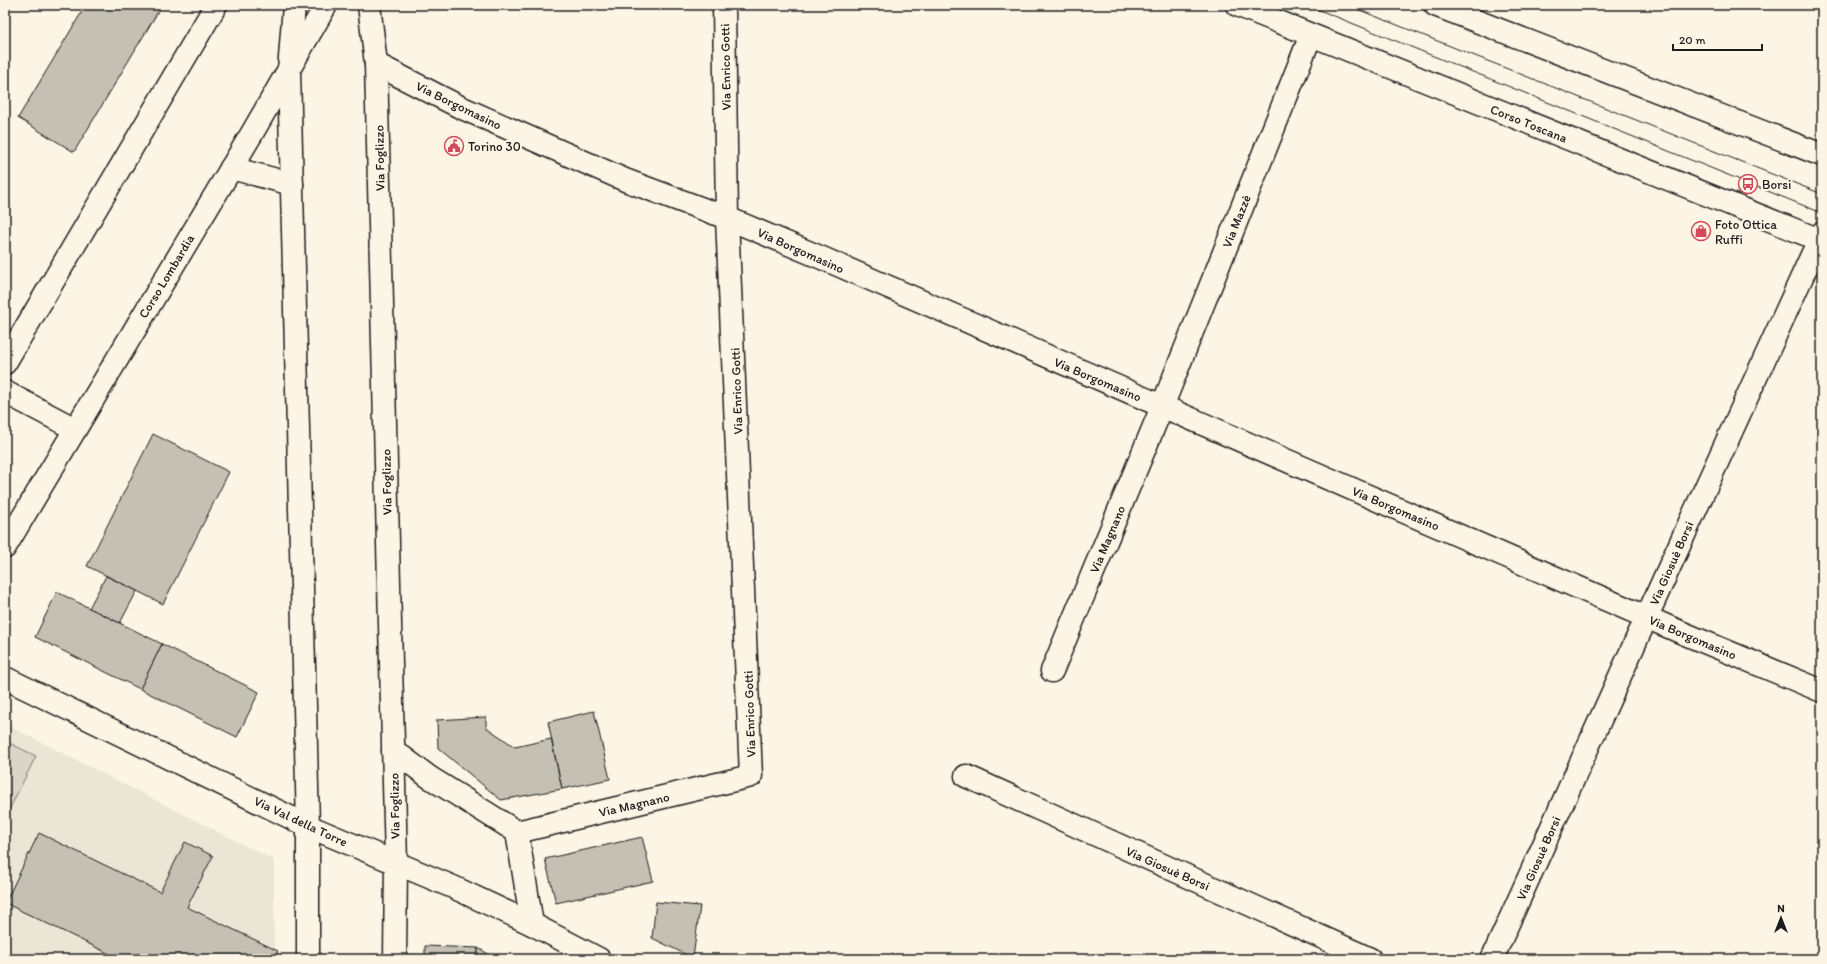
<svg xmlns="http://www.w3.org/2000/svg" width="1827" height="964" font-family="Itim,sans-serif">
  <rect width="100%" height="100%" fill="#fcf5e5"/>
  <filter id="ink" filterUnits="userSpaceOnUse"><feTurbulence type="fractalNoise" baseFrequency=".025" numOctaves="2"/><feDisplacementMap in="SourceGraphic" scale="8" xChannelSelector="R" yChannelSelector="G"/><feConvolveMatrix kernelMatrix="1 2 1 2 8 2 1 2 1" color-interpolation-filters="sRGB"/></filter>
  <g filter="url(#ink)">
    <polygon fill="#ebe5d6" points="5,724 274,860 274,959 5,959"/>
    <polygon fill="#dbd5c8" stroke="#7c7872" points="5,741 36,756 5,818"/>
    <g fill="#c4c0b3" stroke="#1c1c1c">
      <polygon points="86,5 162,5 74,152 18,118"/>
      <polygon points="153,434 229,472 163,604 87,566"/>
      <polygon points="106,576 137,591 120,623 89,608"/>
      <polygon points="57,592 162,644 140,689 35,637"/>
      <polygon points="162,644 259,692 237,737 140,689"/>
      <polygon points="594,711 610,779 562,789 548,722"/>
      <polygon points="486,717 486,727 515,747 551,739 562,789 501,800 438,748 437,720"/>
      <polygon points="39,833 160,892 185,842 213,856 187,907 278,951 274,959 120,959 5,903"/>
      <polygon points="642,837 653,881 556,903 545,859"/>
      <polygon points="656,902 700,906 693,958 652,938"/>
      <polygon points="425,946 478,948 478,959 425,959"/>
      <polygon points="478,948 497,959 478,959"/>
    </g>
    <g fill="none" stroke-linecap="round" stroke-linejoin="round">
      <g stroke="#1c1c1c" stroke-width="25">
        <g id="street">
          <polyline points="376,64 460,107 625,180 727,218 822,258 1678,631 1822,691"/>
          <polyline points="231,168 292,184"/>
          <polyline points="5,363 216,5"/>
          <polyline points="5,392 75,429"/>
          <polyline points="5,547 251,135 326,5"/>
          <polyline points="1052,671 1162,407 1311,35"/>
          <polyline points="5,678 308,826 453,887 532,924 599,959"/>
          <polyline points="393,750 429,777 517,832 751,776 727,218 724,5"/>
          <polyline points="966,776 1370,959"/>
          <polyline points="517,832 532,924"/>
          <polyline points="1492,959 1663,581 1822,233"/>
        </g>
      </g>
      <g stroke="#1c1c1c" stroke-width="25">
        <g id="secondary">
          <polyline points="294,5 289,71 308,826 308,959"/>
          <polyline points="369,5 376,64 396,863 395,959"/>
          <polyline points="1237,5 1822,241"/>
          <polyline points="1435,5 1822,155"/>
        </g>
      </g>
      <use href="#street" stroke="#fcf5e5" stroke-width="22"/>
      <use href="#secondary" stroke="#fcf5e5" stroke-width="22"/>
      <g stroke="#1c1c1c" stroke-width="1">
        <polyline points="1307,5 1822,213"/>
        <polyline points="1347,5 1822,194"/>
      </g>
    </g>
  </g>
  <defs>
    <g id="civic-ring" transform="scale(1)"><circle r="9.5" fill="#fcf5e5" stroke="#d1495b" stroke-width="1.5"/><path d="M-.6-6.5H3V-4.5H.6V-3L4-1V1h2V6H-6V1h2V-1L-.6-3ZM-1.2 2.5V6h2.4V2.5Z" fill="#d1495b"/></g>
    <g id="bus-ring" transform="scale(1)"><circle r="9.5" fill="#fcf5e5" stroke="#d1495b" stroke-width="1.5"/><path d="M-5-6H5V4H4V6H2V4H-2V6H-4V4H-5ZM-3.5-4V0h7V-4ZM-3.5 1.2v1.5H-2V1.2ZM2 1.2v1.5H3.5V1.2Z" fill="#d1495b"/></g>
    <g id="shop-ring" transform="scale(1)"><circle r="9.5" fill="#fcf5e5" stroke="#d1495b" stroke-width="1.5"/><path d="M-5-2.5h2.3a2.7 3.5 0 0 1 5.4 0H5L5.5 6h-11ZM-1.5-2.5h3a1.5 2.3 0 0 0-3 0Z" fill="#d1495b"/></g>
  </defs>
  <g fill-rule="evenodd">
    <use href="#civic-ring" x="454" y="146"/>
    <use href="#bus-ring" x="1748" y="184"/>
    <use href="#shop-ring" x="1701" y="231"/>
  </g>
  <g text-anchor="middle" stroke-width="4" stroke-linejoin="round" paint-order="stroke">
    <g font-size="13" fill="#1c1c1c" stroke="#fcf5e5">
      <text transform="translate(725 67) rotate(-91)" y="5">Via Enrico Gotti</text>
      <text transform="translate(459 105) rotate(26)" y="5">Via Borgomasino</text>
      <text transform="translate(1529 123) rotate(22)" y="5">Corso Toscana</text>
      <text transform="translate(379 158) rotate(-91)" y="5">Via Foglizzo</text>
      <text transform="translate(1236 221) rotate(-68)" y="5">Via Mazzè</text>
      <text transform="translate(801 250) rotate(24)" y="5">Via Borgomasino</text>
      <text transform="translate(166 276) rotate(-59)" y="5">Corso Lombardia</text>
      <text transform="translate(1098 379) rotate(23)" y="5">Via Borgomasino</text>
      <text transform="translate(736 391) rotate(-92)" y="5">Via Enrico Gotti</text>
      <text transform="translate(386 482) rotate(-91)" y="5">Via Foglizzo</text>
      <text transform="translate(1396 508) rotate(23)" y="5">Via Borgomasino</text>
      <text transform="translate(1107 539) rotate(-67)" y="5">Via Magnano</text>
      <text transform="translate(1671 563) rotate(-66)" y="5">Via Giosuè Borsi</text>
      <text transform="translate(1693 637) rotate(23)" y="5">Via Borgomasino</text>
      <text transform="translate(749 714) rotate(-92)" y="5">Via Enrico Gotti</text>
      <text transform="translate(634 804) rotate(-13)" y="5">Via Magnano</text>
      <text transform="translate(394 806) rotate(-91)" y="5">Via Foglizzo</text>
      <text transform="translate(301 821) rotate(25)" y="5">Via Val della Torre</text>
      <text transform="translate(1538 858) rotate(-66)" y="5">Via Giosuè Borsi</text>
      <text transform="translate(1168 868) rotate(24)" y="5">Via Giosuè Borsi</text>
    </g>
    <g font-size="13" fill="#1c1c1c" stroke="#fcf5e5" text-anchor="start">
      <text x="468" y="151">Torino 30</text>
      <text x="1762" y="189">Borsi</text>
      <text x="1715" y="229">Foto Ottica<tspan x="1715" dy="15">Ruffi</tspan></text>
    </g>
  </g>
  <rect width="1827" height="964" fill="none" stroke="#fcf5e5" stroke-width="20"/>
  <rect x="10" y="10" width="1807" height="944" fill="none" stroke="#1c1c1c" stroke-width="1.5" filter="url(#ink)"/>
  <g transform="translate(1781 918)" stroke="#fcf5e5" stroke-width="3" paint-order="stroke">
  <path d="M0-3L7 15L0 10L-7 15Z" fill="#1c1c1c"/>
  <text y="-6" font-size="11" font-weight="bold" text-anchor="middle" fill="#1c1c1c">N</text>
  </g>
  <path d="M1673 44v6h89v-6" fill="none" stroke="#1c1c1c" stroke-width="2"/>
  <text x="1679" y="44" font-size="12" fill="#1c1c1c" stroke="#fcf5e5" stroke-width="3" paint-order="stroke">20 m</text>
</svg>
